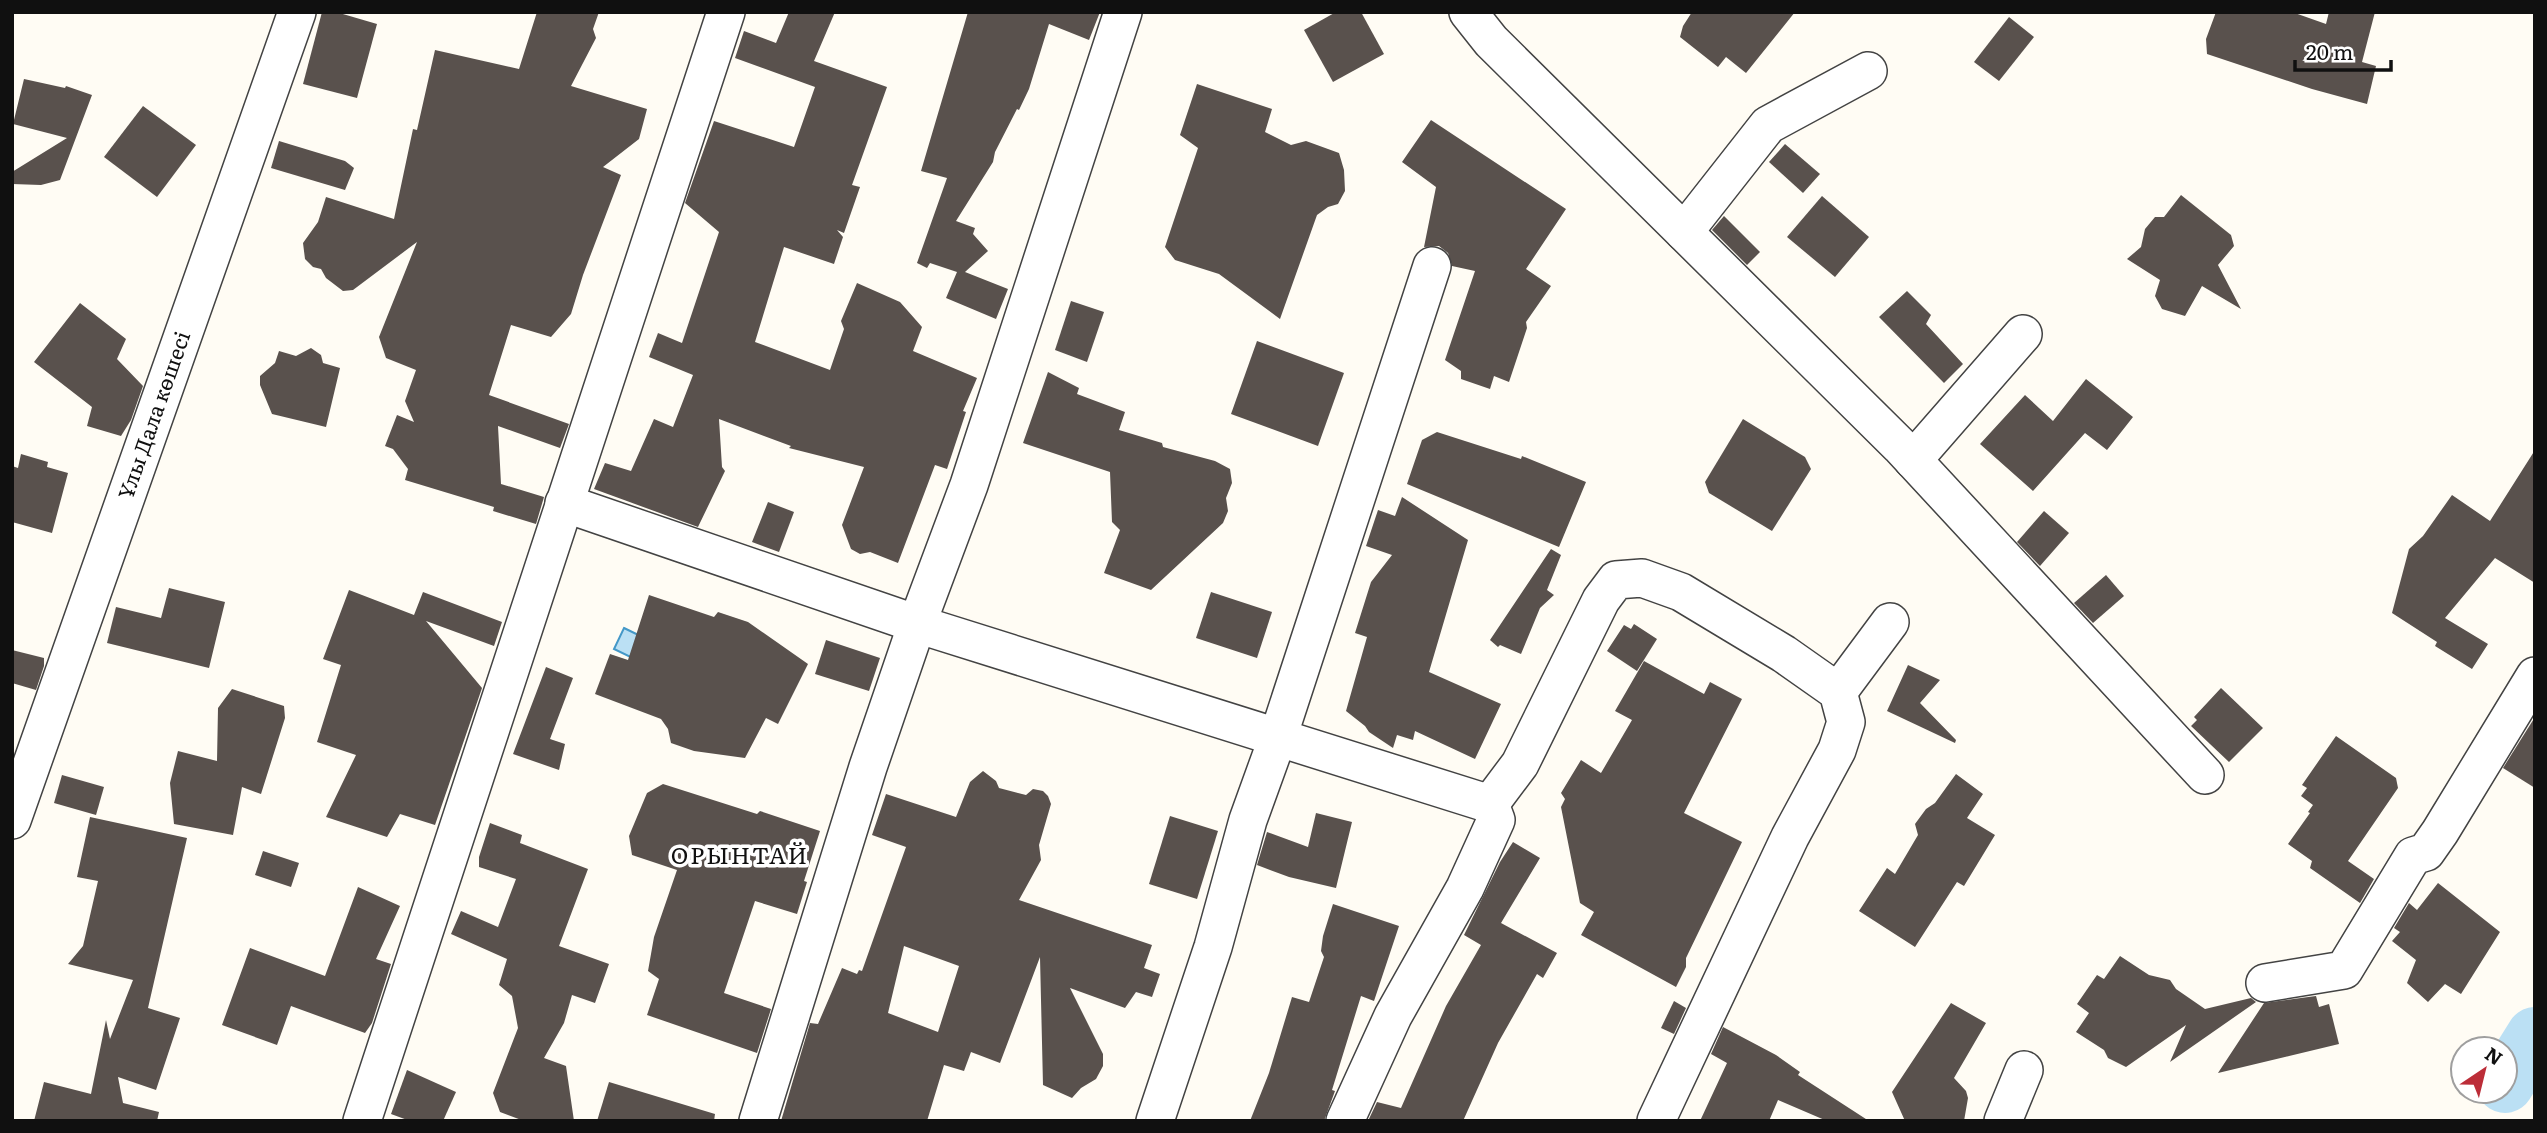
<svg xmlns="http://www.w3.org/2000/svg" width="2547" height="1133" font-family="Literata,serif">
  <rect width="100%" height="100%" fill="#fffcf4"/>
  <polygon fill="#bbe0f4" stroke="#4498c8" stroke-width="2" points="624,628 657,644 647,665 614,649"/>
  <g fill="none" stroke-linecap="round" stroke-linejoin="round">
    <polyline stroke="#bbe0f4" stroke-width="58" points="2505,1084 2535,1036"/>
  </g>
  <g fill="#59514d" fill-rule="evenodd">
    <polygon points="322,12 336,12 377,24 357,98 303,84"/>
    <polygon points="537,12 599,12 593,29 596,38 571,86 647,109 639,139 603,167 621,175 583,275 571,314 551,337 511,325 489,395 569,424 560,448 498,426 501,484 544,497 536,524 493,511 494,507 405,480 408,469 393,449 385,446 397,415 414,422 405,401 416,370 386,358 379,337 417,242 353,290 343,291 326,278 321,269 313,267 305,259 303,243 318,222 326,197 394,219 413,129 417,130 435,50 519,69"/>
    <polygon points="789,12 835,12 814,61 887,87 852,185 860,187 844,233 837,230 843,237 834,264 784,247 755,342 830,370 844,329 841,321 857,283 900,302 922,327 913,351 977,378 963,411 966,412 947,469 935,465 898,563 870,552 860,554 851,549 842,525 864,467 789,448 791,446 719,419 722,467 725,471 698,527 594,489 605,463 631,471 654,419 673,427 693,375 649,357 658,333 682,343 719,232 685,203 714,121 794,147 815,87 735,58 744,31 776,43"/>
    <polygon points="968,12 1100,12 1089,40 1049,24 1029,89 1019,110 1017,109 995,152 993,162 956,221 975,228 973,234 988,251 965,272 1008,289 996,319 946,298 957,272 930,263 927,268 917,263 947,178 921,171"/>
    <polygon points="1336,12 1361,12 1384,54 1333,82 1304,30"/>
    <polygon points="1692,12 1795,12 1746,73 1726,57 1718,67 1680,37 1683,26"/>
    <polygon points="2216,12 2292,12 2326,24 2329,12 2375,12 2362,62 2376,66 2367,104 2312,89 2207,54 2206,39"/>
    <polygon points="2009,17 2034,37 1999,81 1974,62"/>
    <polygon points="24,79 65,88 66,86 92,95 60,180 41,185 12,184 12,172 67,138 13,124"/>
    <polygon points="1197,84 1272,109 1265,132 1291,145 1306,141 1339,153 1344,170 1345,191 1338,204 1328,207 1317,215 1280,319 1219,274 1175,260 1165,247 1198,148 1180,135"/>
    <polygon points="143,106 196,145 157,197 104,157"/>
    <polygon points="1431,120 1566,209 1526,269 1551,286 1526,322 1527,328 1509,382 1494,376 1490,389 1461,379 1461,371 1445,360 1475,271 1452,266 1448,253 1439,246 1424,247 1436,187 1402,162"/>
    <polygon points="279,141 345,161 354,168 345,190 271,168"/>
    <polygon points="1785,144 1820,174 1803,193 1769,162"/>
    <polygon points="2181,195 2231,235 2234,246 2218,265 2241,309 2202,286 2185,316 2162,309 2155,296 2160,280 2127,259 2141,247 2145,229 2155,217 2164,217"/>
    <polygon points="1822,196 1869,237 1835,277 1787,237"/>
    <polygon points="1724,216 1760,252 1747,265 1712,230"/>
    <polygon points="1907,291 1931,315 1926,324 1963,364 1944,383 1879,317"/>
    <polygon points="1071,301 1104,312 1087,362 1055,350"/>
    <polygon points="80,303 126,339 117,359 143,386 131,420 121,436 87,426 92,407 34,362"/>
    <polygon points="1257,341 1344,373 1318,446 1231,414"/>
    <polygon points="311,348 321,355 323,363 340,368 326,427 272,414 260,385 260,376 275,363 279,351 296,356"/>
    <polygon points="1048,372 1079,388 1077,394 1125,412 1119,430 1162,443 1163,447 1215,461 1230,469 1232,483 1226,498 1228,511 1223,523 1151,590 1104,573 1120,530 1112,522 1110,472 1023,443"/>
    <polygon points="2086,379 2133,417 2107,450 2085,433 2033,491 1980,444 2025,395 2053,421"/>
    <polygon points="1743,419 1805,457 1811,469 1772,531 1709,493 1705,482"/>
    <polygon points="1437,432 1521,459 1522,456 1586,482 1559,547 1407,484 1422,440"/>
    <polygon points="2535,450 2535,583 2495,558 2445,618 2488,644 2472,669 2435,646 2437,642 2392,613 2409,549 2423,536 2452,495 2490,521"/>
    <polygon points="21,454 48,462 47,467 68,473 52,533 12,522 12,466 18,468"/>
    <polygon points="1402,497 1468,540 1429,672 1501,704 1475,759 1415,731 1413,740 1397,735 1393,748 1369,732 1365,726 1346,711 1367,637 1355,633 1371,582 1392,555 1366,546 1378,510 1395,516"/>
    <polygon points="768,502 794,512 779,552 752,542"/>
    <polygon points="2044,511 2069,533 2040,566 2017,542"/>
    <polygon points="1551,549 1561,555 1547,590 1554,595 1540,608 1521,654 1500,645 1498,647 1490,640"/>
    <polygon points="2106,575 2124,596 2093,623 2074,603"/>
    <polygon points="169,588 225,602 209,668 107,643 116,607 161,618"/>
    <polygon points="349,590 414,615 423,592 502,622 494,646 426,621 482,688 435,825 400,814 387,837 326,817 356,755 317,742 341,665 323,659"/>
    <polygon points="1211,592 1272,612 1257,658 1196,638"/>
    <polygon points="649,595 714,617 718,612 748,622 808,664 778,724 766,718 745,758 694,751 671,743 668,729 661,719 595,694 610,654 628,660"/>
    <polygon points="1634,624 1657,639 1637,671 1607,651 1624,625 1631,629"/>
    <polygon points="826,640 880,658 869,691 815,674"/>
    <polygon points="12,650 44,658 44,666 36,690 12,683"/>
    <polygon points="1644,661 1704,694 1710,682 1742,699 1684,813 1742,842 1686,958 1686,967 1676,987 1581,935 1594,912 1580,903 1561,807 1565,799 1561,793 1581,760 1601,773 1632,720 1615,711"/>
    <polygon points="1908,665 1940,680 1920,703 1956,740 1955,743 1887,711"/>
    <polygon points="546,667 573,678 550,739 565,744 559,770 513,754"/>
    <polygon points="2221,688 2263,728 2229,762 2191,726 2197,720 2194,717"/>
    <polygon points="232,689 284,706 285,718 261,794 242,787 233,835 174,824 170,783 178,751 217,761 218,708"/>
    <polygon points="2535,717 2535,788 2503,768"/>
    <polygon points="2336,736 2396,778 2398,788 2348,861 2374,879 2360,903 2310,868 2312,861 2288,844 2310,813 2308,812 2313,805 2301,796 2307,788 2302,785"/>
    <path d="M983,771L996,781L999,788L1026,795L1033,789L1043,791L1048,796L1051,804L1039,845L1041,860L1019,900L1152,945L1144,968L1160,974L1152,997L1136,992L1125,1008L1070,988L1103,1054V1066L1096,1079L1081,1088L1072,1098L1043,1085L1040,957L1000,1063L971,1052L964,1071L944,1065L927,1121H781L810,1023L818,1024L842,968L857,974L859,970L862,971L906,847L872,835L886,794L956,817L970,782ZM904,946L959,966L938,1032L888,1013Z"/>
    <polygon points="1956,774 1983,794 1967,818 1995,835 1964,886 1957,882 1915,947 1859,911 1887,868 1895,874 1918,835 1915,824 1926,809 1935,803"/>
    <polygon points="62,775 104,787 96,815 54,803"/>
    <polygon points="663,784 757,814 760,811 820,831 804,881 807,882 797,914 755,901 724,993 771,1009 757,1053 647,1015 659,979 648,971 654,937 677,870 632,855 629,836 647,793"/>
    <polygon points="1316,813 1352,822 1336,888 1289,877 1257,865 1267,832 1308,847"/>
    <polygon points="1170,816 1218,831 1197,899 1149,884"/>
    <polygon points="90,817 187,838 148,1008 180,1018 156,1090 118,1077 123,1103 159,1112 157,1121 34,1121 44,1082 91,1094 106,1020 110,1039 133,980 68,964 83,946 98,881 77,877"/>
    <polygon points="490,823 522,835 520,843 588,869 559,946 609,964 595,1003 572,995 564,1023 544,1058 566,1066 574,1121 524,1121 500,1112 493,1093 518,1028 512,996 499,985 507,959 451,934 461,911 498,927 516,879 479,867 479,857"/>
    <polygon points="1513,842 1540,858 1501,923 1557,953 1543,978 1537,974 1498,1043 1463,1121 1368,1121 1377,1102 1401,1108 1446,1006 1481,945 1464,935 1500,862"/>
    <polygon points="263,851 299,863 291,887 255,875"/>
    <polygon points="2438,883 2500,932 2461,994 2445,984 2428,1002 2407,983 2416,960 2392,941 2400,932 2394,928 2409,903 2417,910"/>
    <polygon points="358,887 400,906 376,959 391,964 372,1023 365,1033 291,1006 277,1045 222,1025 250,948 325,976"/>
    <polygon points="1333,904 1399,926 1374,1001 1361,996 1332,1090 1335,1091 1324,1121 1250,1121 1269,1073 1292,997 1309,1002 1324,957 1321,951 1323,936"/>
    <polygon points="2120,956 2149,975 2170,980 2176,989 2205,1009 2251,998 2256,1002 2170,1062 2186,1025 2126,1067 2108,1058 2104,1050 2076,1032 2089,1013 2077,1004 2097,975 2104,979"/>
    <polygon points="2316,996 2319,1007 2329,1004 2339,1044 2218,1073 2264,1003"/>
    <polygon points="1674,1001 1686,1008 1674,1034 1661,1028"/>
    <polygon points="1951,1003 1986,1023 1954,1078 1966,1091 1968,1098 1964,1121 1905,1121 1892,1092"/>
    <polygon points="1723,1027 1776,1055 1800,1072 1798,1075 1869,1121 1827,1121 1778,1100 1769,1121 1700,1121 1727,1063 1711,1054"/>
    <polygon points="407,1070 456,1092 443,1121 410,1121 391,1114"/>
    <polygon points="609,1082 715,1114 714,1121 597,1121"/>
  </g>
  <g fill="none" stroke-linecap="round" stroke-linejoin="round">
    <g stroke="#434343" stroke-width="40">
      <g id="street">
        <polyline points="1468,12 1491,41 1900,446 2205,775"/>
        <polyline points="1684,232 1768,125 1868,71"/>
        <polyline points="1913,460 2023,334"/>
        <polyline points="564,503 917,624 1490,804"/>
        <polyline points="1838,692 1890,622"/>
        <path id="s1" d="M12,820L297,12"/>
        <polyline points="2265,983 2344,970 2413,856 2426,852 2440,832 2535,676"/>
        <polyline points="362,1121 726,12"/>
        <polyline points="758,1121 868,767 917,624 969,485 1123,12"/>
        <polyline points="1155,1121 1213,947 1248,820 1278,737 1432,266"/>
        <polyline points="1345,1121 1393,1016 1465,888 1496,820 1490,804 1520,764 1601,600 1616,580 1642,578 1681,592 1784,654 1838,692 1846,722 1837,750 1790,837 1656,1121"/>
        <polyline points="2003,1121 2024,1070"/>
      </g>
    </g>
    <use href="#street" stroke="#fff" stroke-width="37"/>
  </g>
  <g text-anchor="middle" stroke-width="7" stroke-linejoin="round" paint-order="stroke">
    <g font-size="21" fill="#101010" stroke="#fff">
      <text dy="7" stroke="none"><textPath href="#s1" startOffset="429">Ұлы Дала көшесі</textPath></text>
    </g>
    <g font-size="23" letter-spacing="2" fill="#101010" stroke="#fff">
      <text x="740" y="864">ОРЫНТАЙ</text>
    </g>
  </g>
  <rect width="2547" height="1133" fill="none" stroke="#101010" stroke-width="28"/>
  <g transform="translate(2484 1070) rotate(35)"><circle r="33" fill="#ffffff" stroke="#9f9f9f" stroke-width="2"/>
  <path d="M0-5L12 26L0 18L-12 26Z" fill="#bc2d38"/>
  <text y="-10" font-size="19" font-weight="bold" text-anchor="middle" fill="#101010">N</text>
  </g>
  <path d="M2295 60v10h96v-10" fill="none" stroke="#101010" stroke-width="3.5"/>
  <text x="2306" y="60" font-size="21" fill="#101010" stroke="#ffffff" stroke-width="5" paint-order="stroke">20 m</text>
</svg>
